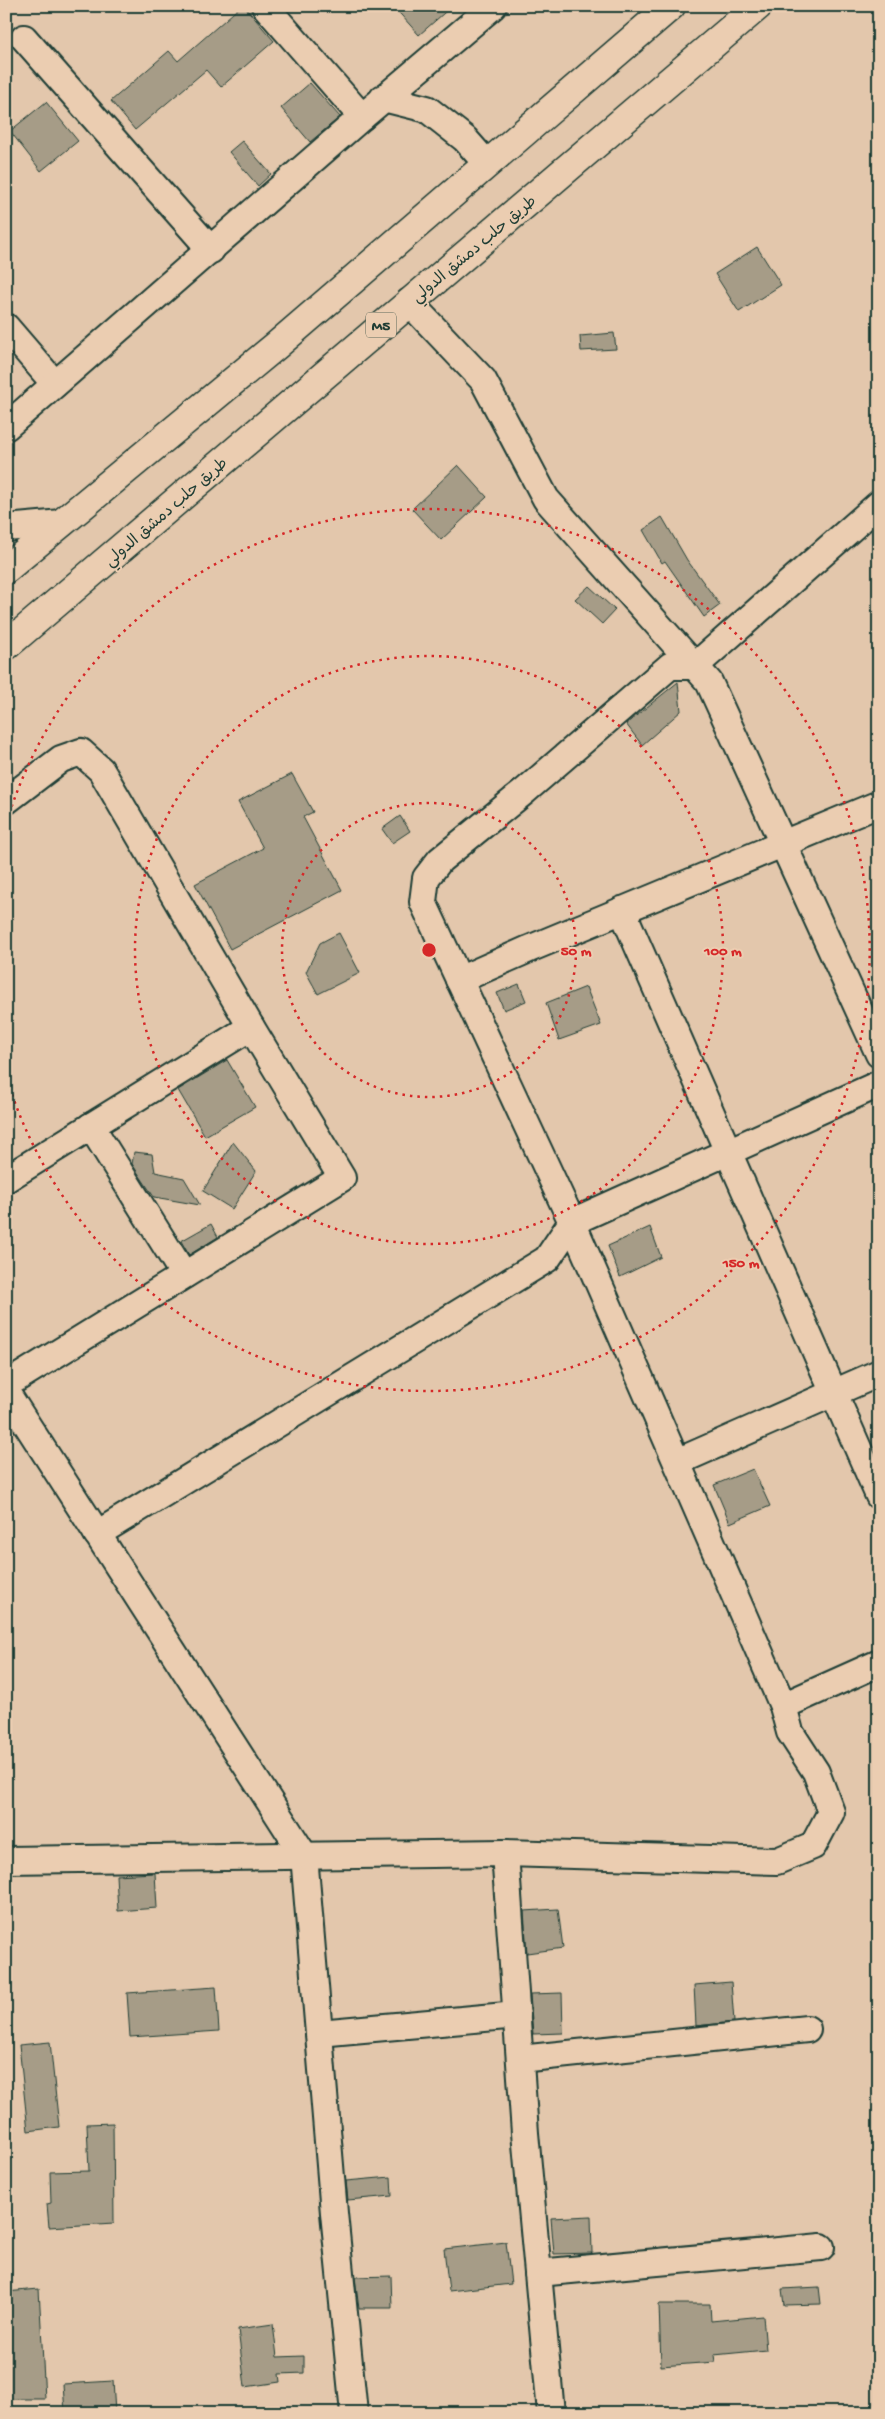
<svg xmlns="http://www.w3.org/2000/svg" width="885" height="2419" font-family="'Gochi Hand','Playpen Sans Arabic',sans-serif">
  <rect width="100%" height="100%" fill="#e3c7ac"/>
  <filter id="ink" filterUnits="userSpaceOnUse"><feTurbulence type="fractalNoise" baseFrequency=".02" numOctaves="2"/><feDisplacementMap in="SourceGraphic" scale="10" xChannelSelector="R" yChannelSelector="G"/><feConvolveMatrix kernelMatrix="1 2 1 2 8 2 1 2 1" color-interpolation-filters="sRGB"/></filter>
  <g filter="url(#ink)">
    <g fill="#a69c87" stroke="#1f3d34">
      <polygon points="241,6 244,6 274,41 221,87 206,70 135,130 111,101 169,51 178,61"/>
      <polygon points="393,6 452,6 419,35"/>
      <polygon points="310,83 340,117 310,142 281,108"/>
      <polygon points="46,102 78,141 41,171 10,131"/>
      <polygon points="242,141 271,174 258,186 229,152"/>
      <polygon points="757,247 781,285 739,312 715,274"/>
      <polygon points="614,333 616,349 581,351 580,336"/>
      <polygon points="458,465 487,497 441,540 412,509"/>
      <polygon points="662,517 687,560 720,605 704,617 665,561 662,563 643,530"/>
      <polygon points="589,586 615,610 602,624 575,599"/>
      <polygon points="678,682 681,711 642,745 626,724"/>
      <polygon points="292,774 313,812 303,817 342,890 230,949 195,884 263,848 238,802"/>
      <polygon points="400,816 410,831 392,843 382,829"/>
      <polygon points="339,933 360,973 318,994 306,972 320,943"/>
      <polygon points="519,984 526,1001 504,1010 497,993"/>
      <polygon points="586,987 601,1025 559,1040 546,1003"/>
      <polygon points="227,1060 255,1107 205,1136 178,1090"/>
      <polygon points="233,1142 256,1171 232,1209 203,1191"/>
      <polygon points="134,1152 152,1154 155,1172 184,1178 200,1205 154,1197 132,1164"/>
      <polygon points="211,1224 218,1237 189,1255 181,1241"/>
      <polygon points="650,1227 661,1257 620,1277 608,1246"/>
      <polygon points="753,1469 770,1506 730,1523 714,1485"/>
      <polygon points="155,1873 157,1908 118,1911 116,1875"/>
      <polygon points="558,1909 563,1948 527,1953 524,1911"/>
      <polygon points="731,1982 734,2022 696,2026 694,1985"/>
      <polygon points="216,1987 219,2031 130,2037 127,1993"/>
      <polygon points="562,1993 563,2033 533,2034 530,1994"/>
      <polygon points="50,2042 59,2127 28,2131 19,2045"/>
      <polygon points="113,2123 114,2223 49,2227 47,2204 51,2203 50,2172 89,2171 87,2124"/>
      <polygon points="391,2177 392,2196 348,2200 346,2181"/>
      <polygon points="591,2216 592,2253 554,2254 551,2218"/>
      <polygon points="506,2242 511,2284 449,2291 444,2249"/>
      <polygon points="391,2276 392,2308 359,2308 355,2277"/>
      <polygon points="819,2287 821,2304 784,2305 782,2289"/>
      <polygon points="39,2289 45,2399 7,2399 6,2292"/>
      <polygon points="659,2304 710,2304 711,2321 763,2316 766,2350 714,2355 715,2362 661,2366"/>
      <polygon points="273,2324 277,2357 304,2356 304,2373 279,2374 280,2382 245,2387 238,2329"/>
      <polygon points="113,2381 115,2413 65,2413 63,2384"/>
    </g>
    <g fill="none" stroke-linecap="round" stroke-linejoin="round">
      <g stroke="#1f3d34" stroke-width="30">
        <g id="minor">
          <polyline points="265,6 362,117"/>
          <polyline points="24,38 211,250"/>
          <polyline points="383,98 427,109 465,139 487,164"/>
          <polyline points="409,302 483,380 546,499 709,682 879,1054"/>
          <polyline points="6,327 55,384"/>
          <polyline points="6,427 362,117 493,6"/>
          <polyline points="6,528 62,523"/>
          <polyline points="6,801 61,759 81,752 101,770 251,1027"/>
          <polyline points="622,910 879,1496"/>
          <polyline points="459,980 529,949 879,804"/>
          <polyline points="91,1126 184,1275"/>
          <polyline points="6,1179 251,1027 342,1178 6,1385"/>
          <polyline points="6,1392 304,1855 334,2213 354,2413"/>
          <polyline points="677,1462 879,1373"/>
          <polyline points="97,1534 547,1259 572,1222 879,1084"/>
          <polyline points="783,1706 879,1663"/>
          <polyline points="505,1853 525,2133 551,2413"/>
          <polyline points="6,1860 505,1853 777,1861 813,1846 831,1812 816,1772 790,1732 783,1706 572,1222 423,902 426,878 440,860 525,791 670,666 695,666 879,504"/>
          <polyline points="319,2033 517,2015"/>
          <polyline points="520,2059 807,2029"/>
          <polyline points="538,2273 821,2247"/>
        </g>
      </g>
      <g stroke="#1f3d34" stroke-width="31">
        <g id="highway">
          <polyline points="6,569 277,345 671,6"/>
          <polyline points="6,646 758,6"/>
        </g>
      </g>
      <use href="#minor" stroke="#ebcdb1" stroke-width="26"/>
      <use href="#highway" stroke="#ebcdb1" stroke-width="28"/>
    </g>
  </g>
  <g fill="none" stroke="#d62828" stroke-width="2.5" stroke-dasharray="2.5 5">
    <circle cx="429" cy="950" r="147"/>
    <circle cx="429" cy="950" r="294"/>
    <path d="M7 821A441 441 0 1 1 7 1079"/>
  </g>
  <g text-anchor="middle" stroke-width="4" stroke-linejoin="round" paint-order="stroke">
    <rect fill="#ebcdb1" stroke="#5c685a" stroke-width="1" x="366" y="312.5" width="30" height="25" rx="4"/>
    <g font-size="15" font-weight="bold" fill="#1f3d34">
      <text x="381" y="330">M5</text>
    </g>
    <g font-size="16" fill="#1f3d34" stroke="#ebcdb1">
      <text transform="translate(473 248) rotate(-40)" y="6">طريق حلب دمشق الدولي</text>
      <text transform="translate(165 511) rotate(-41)" y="6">طريق حلب دمشق الدولي</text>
    </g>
  </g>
  <circle cx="429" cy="950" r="8" fill="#d62828" stroke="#ebcdb1" stroke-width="2.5"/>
  <g font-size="15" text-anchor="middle" font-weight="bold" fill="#d62828" stroke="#ebcdb1" stroke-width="4" stroke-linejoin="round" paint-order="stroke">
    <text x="576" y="955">50 m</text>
    <text x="723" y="955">100 m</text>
    <text x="741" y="1267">150 m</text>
  </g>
  <rect width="885" height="2419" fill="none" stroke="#ebcdb1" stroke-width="25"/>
  <rect x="12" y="12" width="860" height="2394" fill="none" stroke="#1f3d34" stroke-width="2" filter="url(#ink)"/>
</svg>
